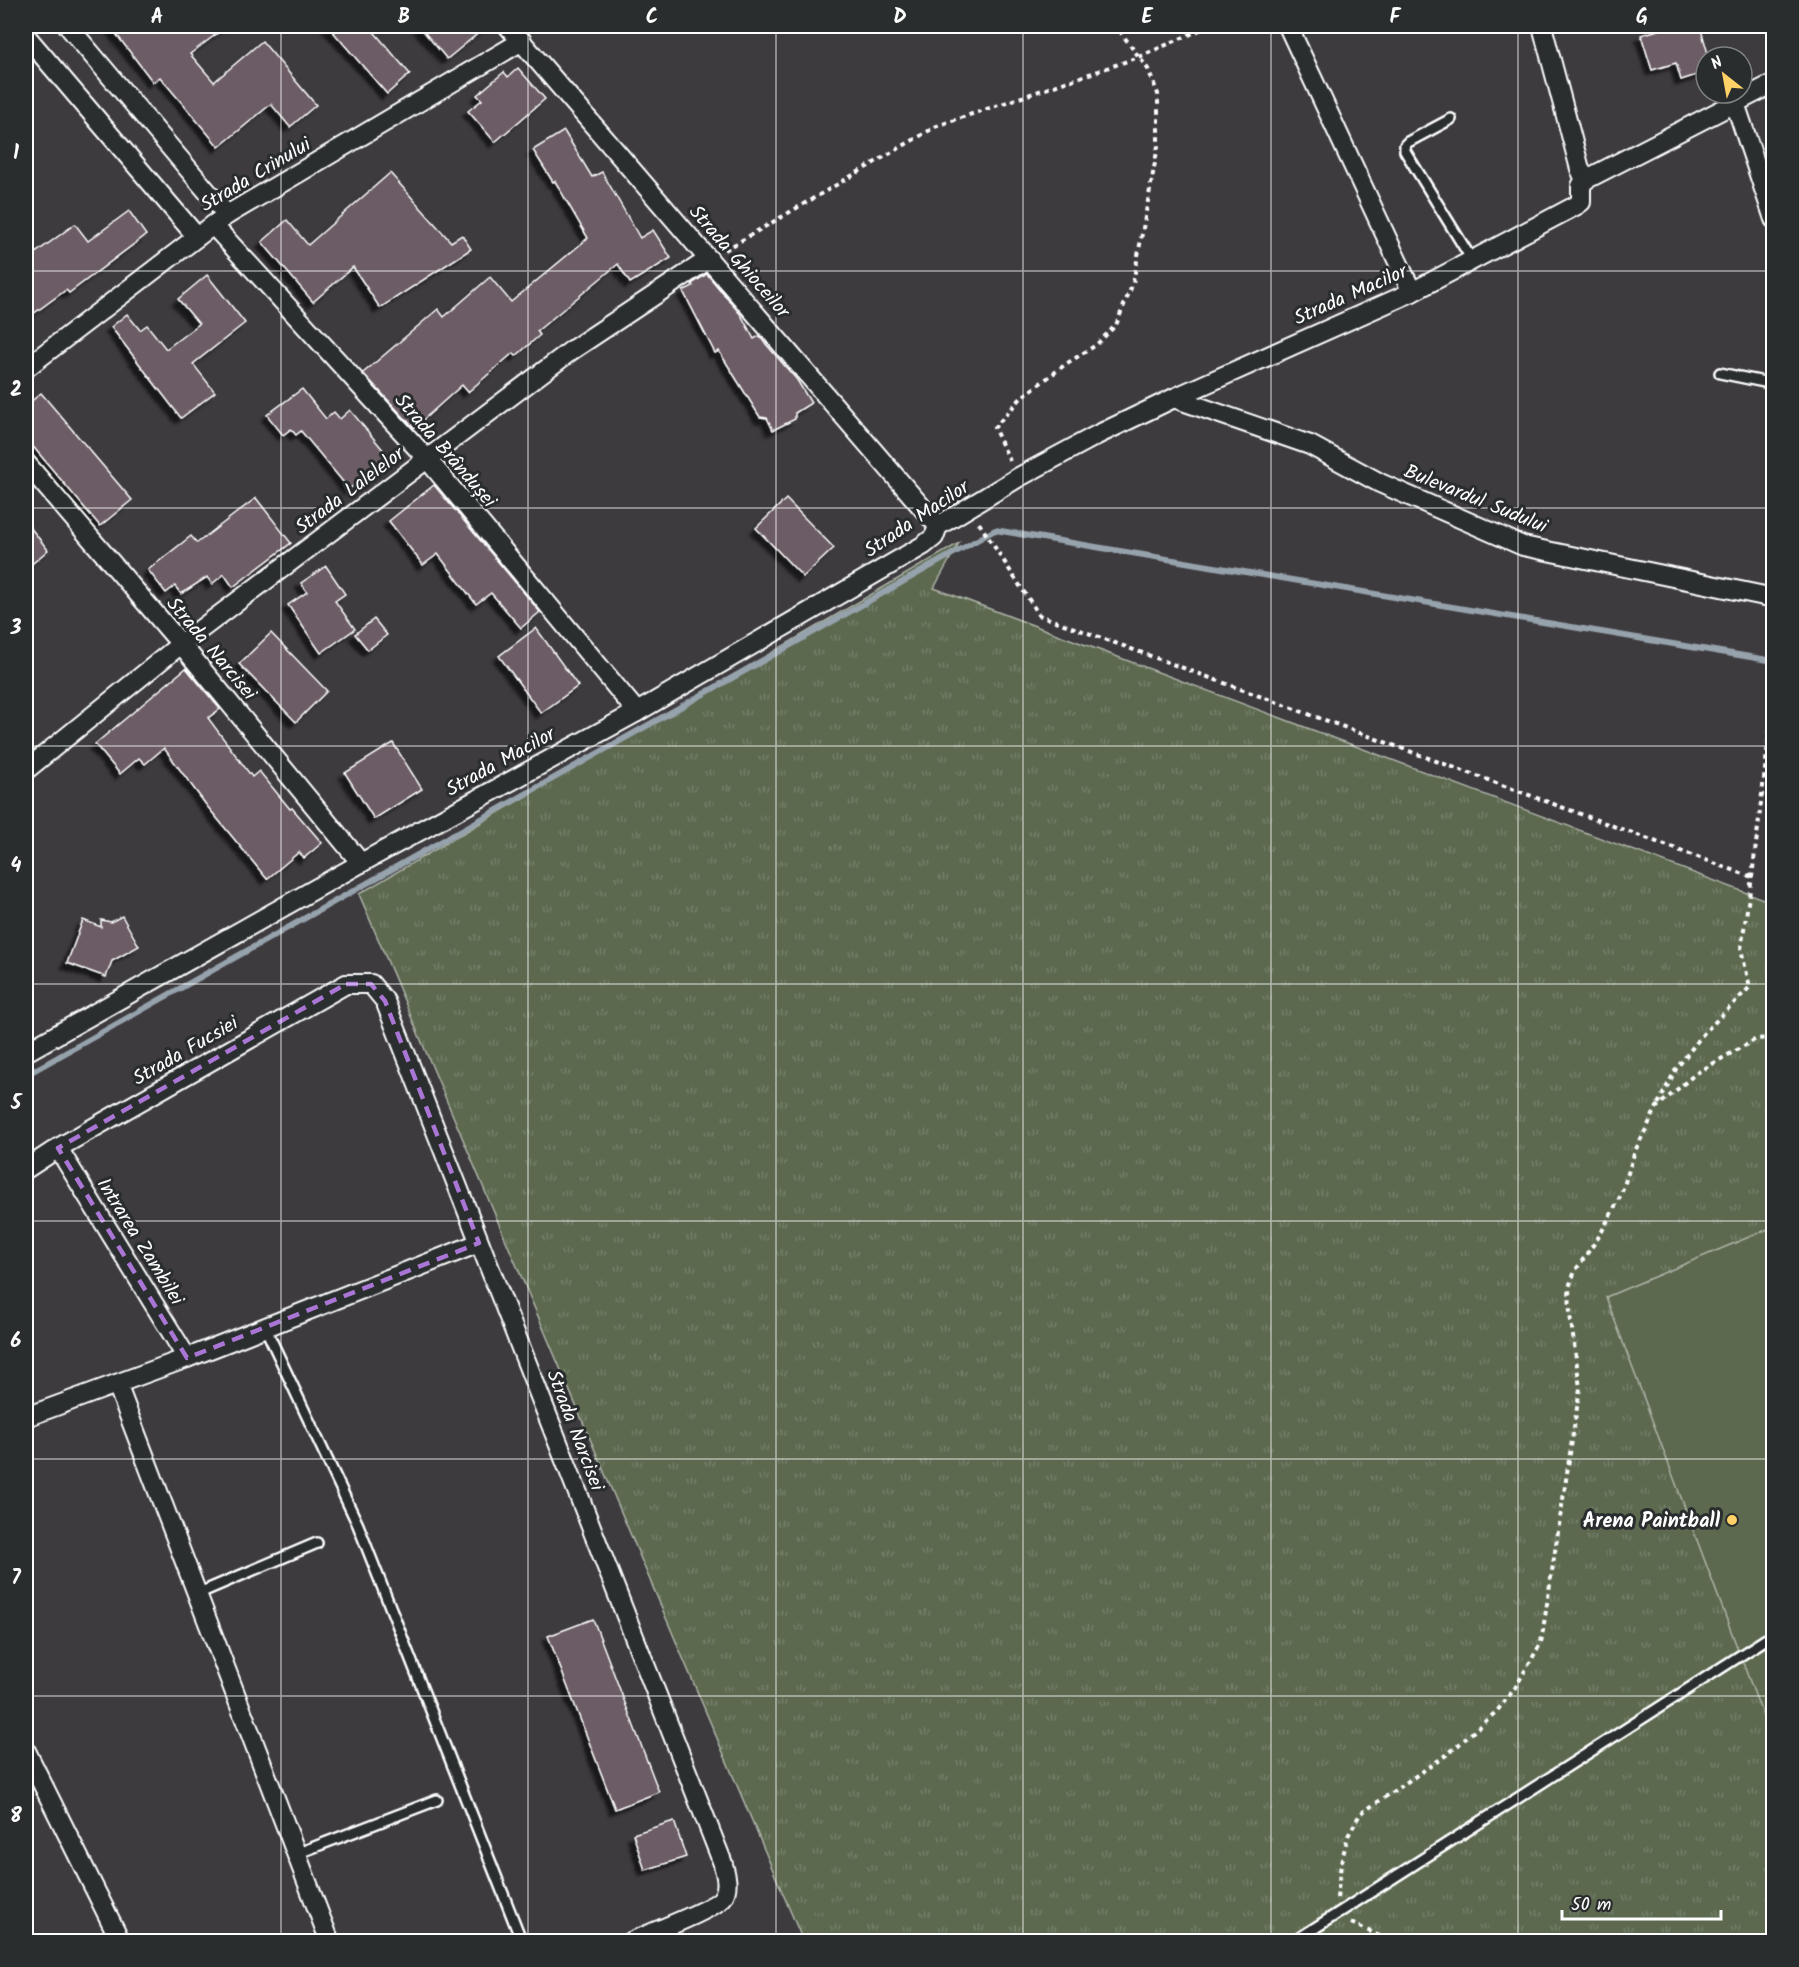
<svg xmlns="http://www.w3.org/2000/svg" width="1799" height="1967" font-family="Kalam,sans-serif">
  <defs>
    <pattern id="grass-tufts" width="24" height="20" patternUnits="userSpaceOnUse" patternTransform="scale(1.5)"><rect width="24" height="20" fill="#5c6950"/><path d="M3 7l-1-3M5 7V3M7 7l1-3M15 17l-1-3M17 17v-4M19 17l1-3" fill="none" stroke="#74806a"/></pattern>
    <filter id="shadow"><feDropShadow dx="-5.5" dy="5.5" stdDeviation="1.5" flood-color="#0009"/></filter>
  </defs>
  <rect width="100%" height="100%" fill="#3e3b3f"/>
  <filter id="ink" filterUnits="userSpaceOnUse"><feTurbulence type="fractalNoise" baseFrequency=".0167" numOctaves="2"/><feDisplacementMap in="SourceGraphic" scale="12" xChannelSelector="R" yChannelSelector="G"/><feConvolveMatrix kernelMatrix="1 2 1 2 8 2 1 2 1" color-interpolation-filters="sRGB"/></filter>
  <g filter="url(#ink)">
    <polygon fill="url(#grass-tufts)" stroke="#aeb4a8" stroke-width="1.5" points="959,543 934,588 1771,902 1773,892 1773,1941 803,1941 359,894"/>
    <polygon fill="#5c6950" stroke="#aeb4a8" stroke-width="1.5" points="1773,1227 1773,1743 1606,1297"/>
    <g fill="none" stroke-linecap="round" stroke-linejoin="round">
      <polyline stroke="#96a2ac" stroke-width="6" points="26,1075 995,530 1774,661"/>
    </g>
    <g fill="#6c5c66" stroke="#fff" stroke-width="1.5" filter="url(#shadow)">
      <polygon points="110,26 227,26 190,54 214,82 262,41 316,105 290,127 271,104 219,147 160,77 153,82"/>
      <polygon points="328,26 369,26 410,74 387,94"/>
      <polygon points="419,26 487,26 447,59"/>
      <polygon points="1672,26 1700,26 1709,57 1706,57 1706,72 1681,80 1676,63 1652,70 1641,35"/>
      <polygon points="518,68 545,99 495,142 468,111 482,100 477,95 504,72 508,77"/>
      <polygon points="564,131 592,177 602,172 640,238 653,230 671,258 630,283 618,264 537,331 540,335 516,356 513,353 468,392 462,385 414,428 363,373 438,309 444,317 490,277 511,302 588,238 555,181 553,182 533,150"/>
      <polygon points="390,173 451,242 462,235 471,249 380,308 353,267 313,302 262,242 287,220 308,245"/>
      <polygon points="129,211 146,235 69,293 66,290 26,319 26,260 75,224 88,241"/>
      <polygon points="707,274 741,315 754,339 759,336 797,380 811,403 795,413 795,419 773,430 767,418 760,417 719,351 715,353 683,291 693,286 692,284"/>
      <polygon points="207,275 245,323 193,364 215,392 181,418 111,327 127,314 140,330 147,325 166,349 199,324 178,299"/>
      <polygon points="302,389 326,419 334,412 340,419 350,410 389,457 349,489 301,431 296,435 291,429 283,435 267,415"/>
      <polygon points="41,393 132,500 100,526 30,443 26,443 26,406"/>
      <polygon points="434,485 540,612 521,628 491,593 476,604 438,554 423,565 389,521"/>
      <polygon points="256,498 291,543 233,587 224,574 212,584 207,577 181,594 175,586 166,593 148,570 191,536 197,543"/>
      <polygon points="786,499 834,548 803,577 756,528"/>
      <polygon points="26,522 48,550 26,569"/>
      <polygon points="326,566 345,594 335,601 355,629 321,653 288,605 307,592 301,583"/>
      <polygon points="374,619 387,635 368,650 355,634"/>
      <polygon points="536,628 578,686 541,713 499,656"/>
      <polygon points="271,633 327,691 296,722 239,664"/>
      <polygon points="186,668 220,709 208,718 252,777 259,771 290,809 292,808 322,843 304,858 299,852 267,879 207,806 164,748 145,764 139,758 120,774 95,744"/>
      <polygon points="393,743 422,789 374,819 345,773"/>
      <polygon points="122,916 139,946 112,961 106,977 67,963 83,920 101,927 101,920 111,922"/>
      <polygon points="593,1619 659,1792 615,1809 548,1636"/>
      <polygon points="674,1821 686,1857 645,1870 633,1834"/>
    </g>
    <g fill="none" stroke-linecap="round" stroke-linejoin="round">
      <g stroke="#fff" stroke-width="14">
        <g id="service">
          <polyline points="1451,119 1408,142 1405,145 1405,151 1472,260"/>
          <polyline points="1720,373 1774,384"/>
          <polyline points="265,1327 358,1525 522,1942"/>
          <polyline points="197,1594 317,1543"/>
          <polyline points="296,1854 437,1800"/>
          <polyline points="1293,1942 1774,1634"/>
        </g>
      </g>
      <g stroke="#fff" stroke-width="22">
        <g id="minor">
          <polyline points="68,26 227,215"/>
          <polyline points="508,26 938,526"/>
          <polyline points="1288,26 1412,292"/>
          <polyline points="1542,26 1580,169 1585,180"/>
          <polyline points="26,36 197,237"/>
          <polyline points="1735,103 1774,219"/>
          <polyline points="213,225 428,460 637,712"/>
          <polyline points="26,368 197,237 227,215 522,41"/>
          <polyline points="1174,398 1310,445 1380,483 1523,546 1774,598"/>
          <polyline points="26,463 181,644 361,863"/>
          <polyline points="26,770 181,644 572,350 709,259"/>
          <polyline points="26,1052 361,863 637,712 924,545 934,537 938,526 1019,477 1097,435 1174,398 1412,292 1577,205 1581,202 1581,186 1585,180 1774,83"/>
          <polyline points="58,1148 187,1358"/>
          <path d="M26,1169L58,1148L346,984H371L385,1001L722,1861C725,1872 730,1886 723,1897C716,1909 647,1934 631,1942"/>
          <polyline points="117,1384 330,1942"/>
          <polyline points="26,1417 187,1358 479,1243"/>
          <polyline points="26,1751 121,1942"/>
        </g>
      </g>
      <g stroke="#fff" stroke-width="4" stroke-dasharray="4.5 4.5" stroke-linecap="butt">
        <polyline points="725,250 937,126 1139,57 1209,26"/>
        <polyline points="1010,461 994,428 1022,397 1066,364 1096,345 1116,325 1133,283 1158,146 1158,94 1148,69 1116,26"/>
        <polyline points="979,523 1039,615 1752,877"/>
        <polyline points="1658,1104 1676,1069 1703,1034 1750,987 1741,949 1752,877 1774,695"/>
        <polyline points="1337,1898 1341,1863 1348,1836 1360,1814 1448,1754 1497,1711 1515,1688 1541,1643 1580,1388 1570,1314 1569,1287 1575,1271 1600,1235 1621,1195 1635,1151 1657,1107 1695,1074 1756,1039 1774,1038"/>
        <polyline points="1351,1923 1382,1937 1407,1942"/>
      </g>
      <use href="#service" stroke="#2a2d2e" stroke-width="9"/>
      <use href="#minor" stroke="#2a2d2e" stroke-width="18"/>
    </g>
  </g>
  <path fill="none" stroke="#a976d5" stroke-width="4.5" stroke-dasharray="12 8" stroke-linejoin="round" d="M346,984H371L385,1001L479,1243L187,1358L58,1148Z"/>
  <path fill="none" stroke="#fff" stroke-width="1.5" stroke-opacity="0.55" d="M281,26V1942M528,26V1942M776,26V1942M1023,26V1942M1271,26V1942M1518,26V1942M26,271H1774M26,508H1774M26,746H1774M26,984H1774M26,1221H1774M26,1459H1774M26,1696H1774"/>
  <circle fill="#ffd166" stroke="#2a2d2e" stroke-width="2" cx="1732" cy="1520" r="6"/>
  <g text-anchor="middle" stroke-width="6" stroke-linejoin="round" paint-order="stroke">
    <g font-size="20" fill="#fff" stroke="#2a2d2e">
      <text transform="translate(255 174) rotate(-31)" y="7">Strada Crinului</text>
      <text transform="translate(740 261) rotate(49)" y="7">Strada Ghioceilor</text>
      <text transform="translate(1350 294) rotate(-24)" y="7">Strada Macilor</text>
      <text transform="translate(446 450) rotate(49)" y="7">Strada Brândușei</text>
      <text transform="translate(349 490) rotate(-37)" y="7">Strada Lalelelor</text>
      <text transform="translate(1476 498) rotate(22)" y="7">Bulevardul Sudului</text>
      <text transform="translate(916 518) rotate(-34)" y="7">Strada Macilor</text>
      <text transform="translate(212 648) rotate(50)" y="7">Strada Narcisei</text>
      <text transform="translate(500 761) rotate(-29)" y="7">Strada Macilor</text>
      <text transform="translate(185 1050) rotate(-30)" y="7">Strada Fucsiei</text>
      <text transform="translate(141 1241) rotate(58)" y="7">Intrarea Zambilei</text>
      <text transform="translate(576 1430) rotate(69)" y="7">Strada Narcisei</text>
    </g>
    <g font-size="20" font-weight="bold" fill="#fff" stroke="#2a2d2e" text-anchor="end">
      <text x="1720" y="1527">Arena Paintball</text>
    </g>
  </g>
  <rect width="1799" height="1967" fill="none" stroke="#2a2d2e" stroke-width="66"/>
  <g transform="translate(1724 75) rotate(329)"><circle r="28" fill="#2a2d2e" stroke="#7f8182" stroke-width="1.5"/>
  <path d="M0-4.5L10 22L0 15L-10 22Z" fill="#ffd166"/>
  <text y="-9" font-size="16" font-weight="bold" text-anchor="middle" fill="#ffffff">N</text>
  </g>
  <path d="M1562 1910v9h159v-9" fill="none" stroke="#ffffff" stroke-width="3"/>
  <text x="1571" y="1910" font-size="18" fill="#ffffff" stroke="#2a2d2e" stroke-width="4.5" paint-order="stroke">50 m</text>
  <rect x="33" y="33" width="1733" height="1901" fill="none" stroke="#fff" stroke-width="2"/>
  <g font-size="20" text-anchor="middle" font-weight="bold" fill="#fff">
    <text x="157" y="23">A</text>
    <text x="404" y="23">B</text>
    <text x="652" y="23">C</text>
    <text x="900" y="23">D</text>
    <text x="1147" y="23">E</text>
    <text x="1395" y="23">F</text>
    <text x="1642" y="23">G</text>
    <text x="16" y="159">1</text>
    <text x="16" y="396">2</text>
    <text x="16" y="634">3</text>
    <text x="16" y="872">4</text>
    <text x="16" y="1109">5</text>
    <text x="16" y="1347">6</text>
    <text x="16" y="1584">7</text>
    <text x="16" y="1822">8</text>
  </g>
</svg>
